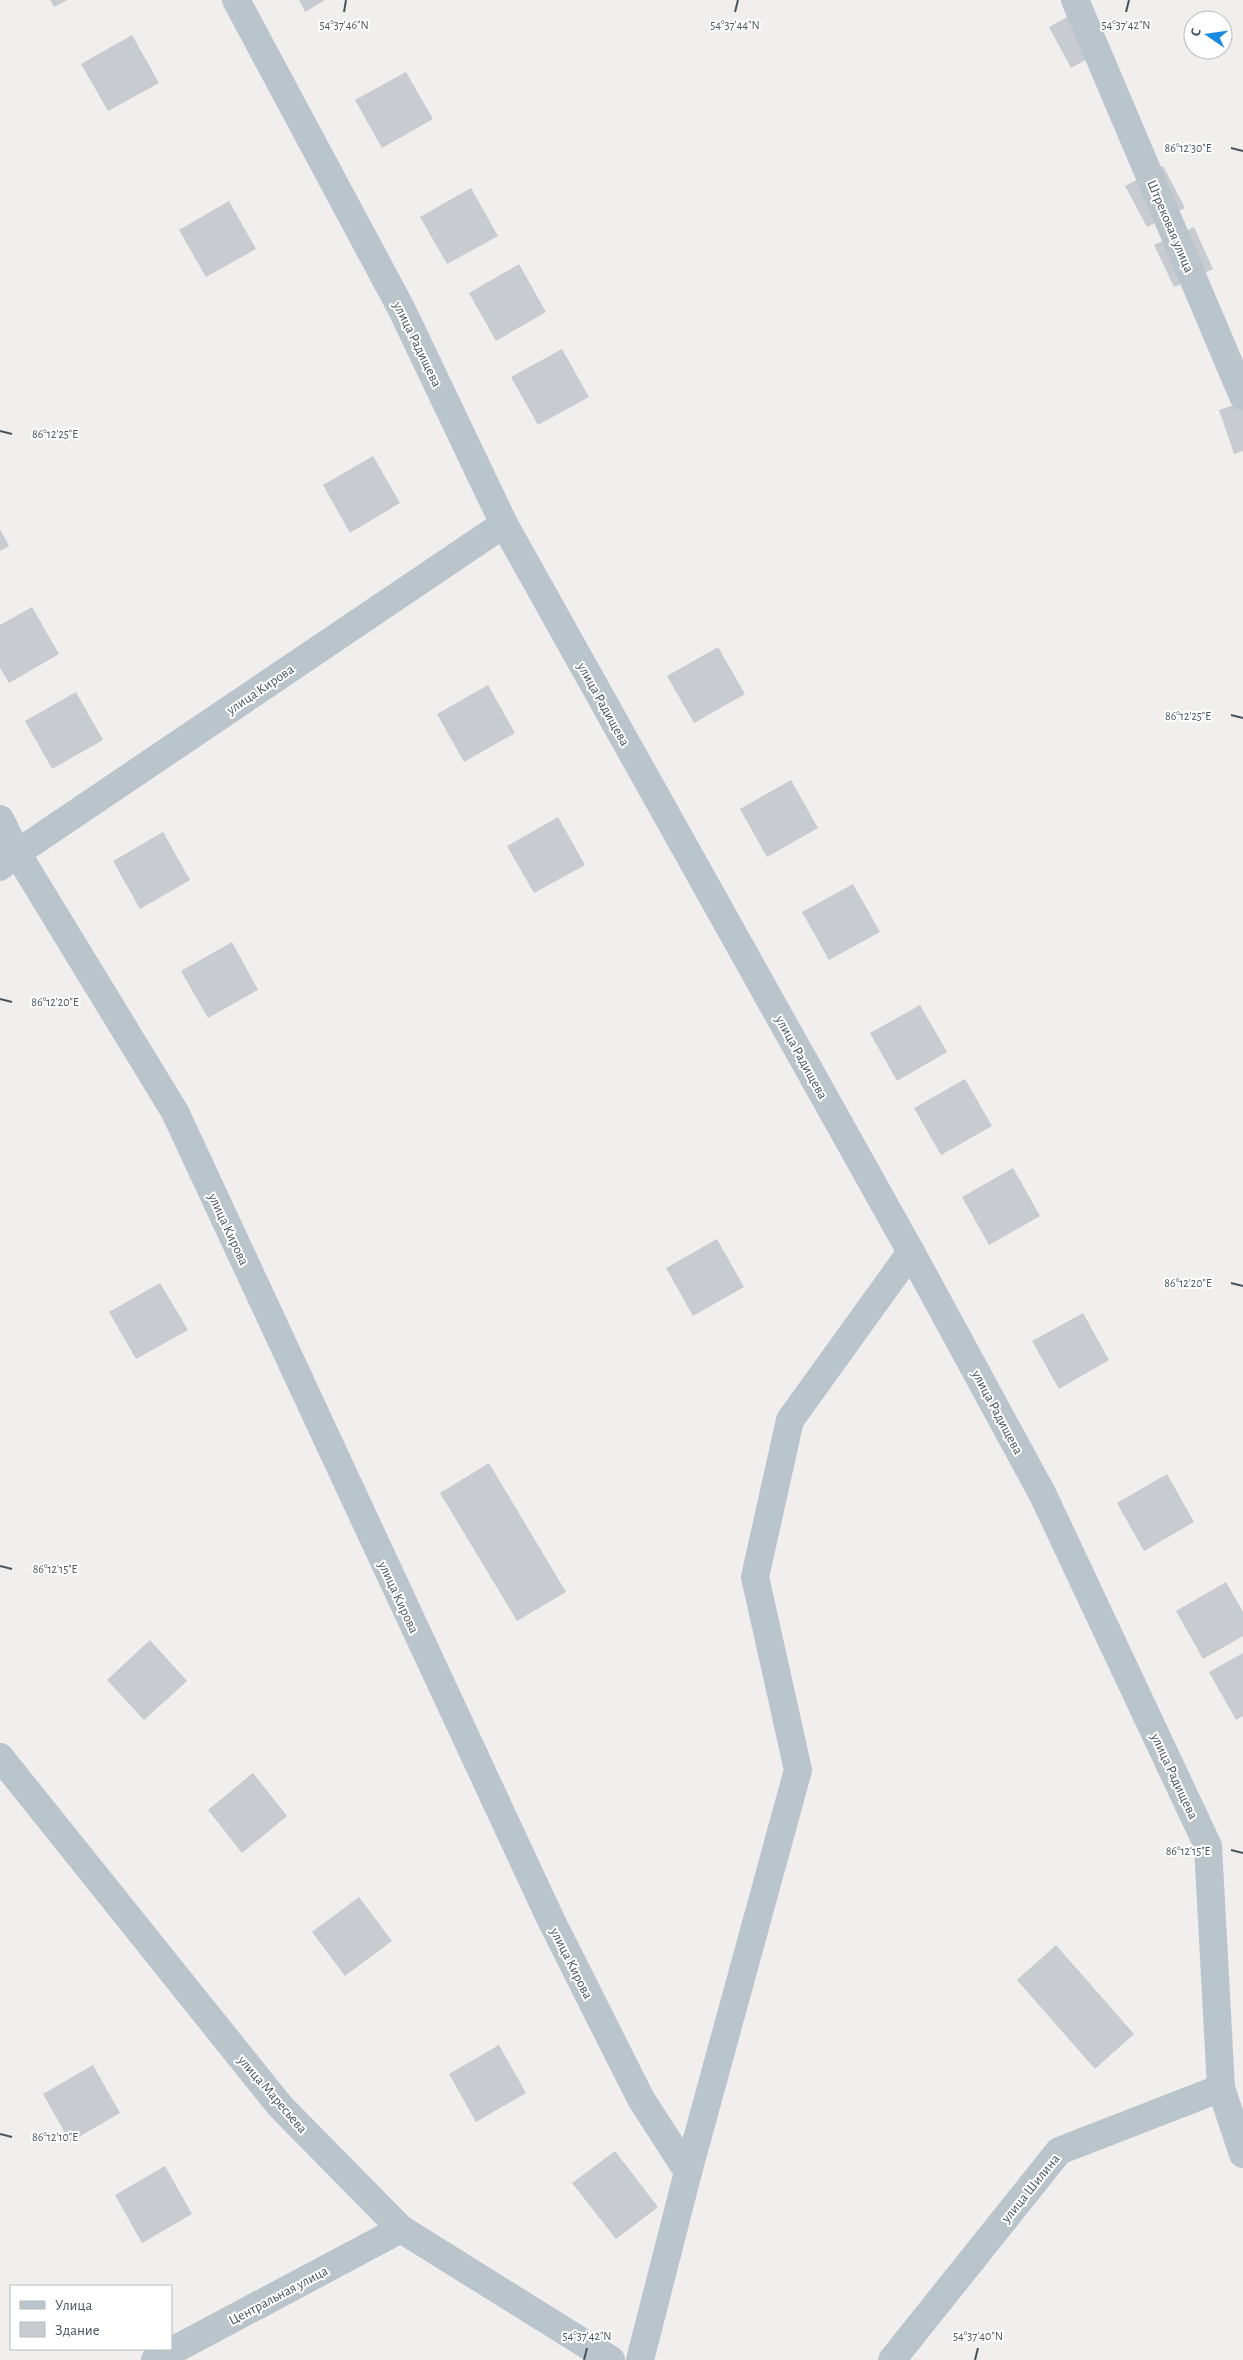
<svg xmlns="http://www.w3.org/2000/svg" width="1243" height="2360" font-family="'Alegreya Sans',sans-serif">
  <rect width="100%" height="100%" fill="#f1eeee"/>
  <g fill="#c8ccd1">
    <polygon points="50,0 67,0 54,7"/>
    <polygon points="299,0 325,0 305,12"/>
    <polygon points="1087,6 1109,47 1071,68 1049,27"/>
    <polygon points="132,35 159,83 108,111 81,64"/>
    <polygon points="406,72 433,119 382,148 355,100"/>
    <polygon points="1163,166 1185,208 1147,227 1125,186"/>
    <polygon points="471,188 498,236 447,264 420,217"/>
    <polygon points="229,201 256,249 206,277 179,230"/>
    <polygon points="1194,227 1213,269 1174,287 1154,245"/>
    <polygon points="519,264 546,312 496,341 469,293"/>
    <polygon points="562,349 589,397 538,425 511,377"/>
    <polygon points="1243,402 1243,451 1234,454 1219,410"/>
    <polygon points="373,456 400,503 350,533 323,485"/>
    <polygon points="0,529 9,546 0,551"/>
    <polygon points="32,607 59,654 9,683 0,668 0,625"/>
    <polygon points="718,647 745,694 694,723 667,676"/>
    <polygon points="488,685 515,733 464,762 437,714"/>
    <polygon points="76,692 103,740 52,769 25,721"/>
    <polygon points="791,780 818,828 767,857 740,809"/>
    <polygon points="558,817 585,865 534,893 507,846"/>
    <polygon points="163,832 190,880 140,909 113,861"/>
    <polygon points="853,884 880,932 829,960 802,912"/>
    <polygon points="232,942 258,990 208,1018 181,971"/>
    <polygon points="920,1005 947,1052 897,1081 870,1033"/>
    <polygon points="965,1079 992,1126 941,1155 914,1108"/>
    <polygon points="1013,1168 1040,1216 989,1245 962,1197"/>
    <polygon points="717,1239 744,1287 693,1316 666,1268"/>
    <polygon points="160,1283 188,1330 136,1359 109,1312"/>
    <polygon points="1083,1313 1109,1360 1059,1389 1032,1341"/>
    <polygon points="489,1463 566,1592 517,1621 440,1493"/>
    <polygon points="1167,1474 1194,1522 1144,1551 1117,1503"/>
    <polygon points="1226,1582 1243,1612 1243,1636 1203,1659 1176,1611"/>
    <polygon points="150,1640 187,1681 144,1720 107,1680"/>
    <polygon points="1243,1653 1243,1716 1236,1720 1209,1672"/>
    <polygon points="253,1773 287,1816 242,1853 208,1810"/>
    <polygon points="359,1897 392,1941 345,1976 312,1932"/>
    <polygon points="1056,1945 1134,2034 1095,2069 1017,1980"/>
    <polygon points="499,2045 526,2093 476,2122 449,2074"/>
    <polygon points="93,2065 120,2113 70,2142 43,2094"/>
    <polygon points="615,2151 658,2207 616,2239 572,2183"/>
    <polygon points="165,2166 192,2214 142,2243 115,2195"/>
  </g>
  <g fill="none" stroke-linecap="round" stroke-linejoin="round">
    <g stroke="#b9c5cb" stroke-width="28">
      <polyline points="236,0 401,308 504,524 911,1252 1043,1495 1208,1846 1221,2088 1243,2154"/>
      <polyline points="1075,0 1243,396"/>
      <polyline points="0,819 17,853 175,1112 551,1920 641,2099 688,2172 640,2360"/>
      <polyline points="0,867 17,853 504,524"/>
      <polyline points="688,2172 798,1770 755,1577 790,1420 911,1252"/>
      <polyline points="155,2360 401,2229"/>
      <polyline points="892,2360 1059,2151 1221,2088"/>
    </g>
    <polyline stroke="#b9c5cb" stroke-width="28" points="0,1757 280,2106 401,2229 611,2360"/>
  </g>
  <path fill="none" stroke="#46545c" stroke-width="2" d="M344,12L346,0M735,12L738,0M1126,12L1129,0M1231,148L1243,151M0,431L12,434M1231,715L1243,718M0,999L12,1002M1231,1283L1243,1286M0,1566L12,1569M1231,1850L1243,1853M0,2134L12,2137M584,2360L587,2348M975,2360L978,2348"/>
  <g text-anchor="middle" stroke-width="4" stroke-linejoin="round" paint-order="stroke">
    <g font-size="14" fill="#46545c" stroke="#fff">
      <text transform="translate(1171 226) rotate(67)" y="5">Штрековая улица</text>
      <text transform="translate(418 344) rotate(64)" y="5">улица Радищева</text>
      <text transform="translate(260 689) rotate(-34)" y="5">улица Кирова</text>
      <text transform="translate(604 704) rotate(61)" y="5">улица Радищева</text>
      <text transform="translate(802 1057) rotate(61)" y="5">улица Радищева</text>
      <text transform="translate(229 1229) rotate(65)" y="5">улица Кирова</text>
      <text transform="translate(998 1412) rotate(62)" y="5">улица Радищева</text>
      <text transform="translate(399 1597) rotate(65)" y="5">улица Кирова</text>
      <text transform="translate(1175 1776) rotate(65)" y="5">улица Радищева</text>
      <text transform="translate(572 1963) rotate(63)" y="5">улица Кирова</text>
      <text transform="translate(273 2094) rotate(49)" y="5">улица Маресьева</text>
      <text transform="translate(1030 2188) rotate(-51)" y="5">улица Шилина</text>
      <text transform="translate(278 2295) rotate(-28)" y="5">Центральная улица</text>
    </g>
  </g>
  <g font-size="12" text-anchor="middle" fill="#46545c" stroke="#fff" stroke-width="4" stroke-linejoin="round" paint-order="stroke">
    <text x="344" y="29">54°37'46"N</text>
    <text x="735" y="29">54°37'44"N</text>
    <text x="1126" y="29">54°37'42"N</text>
    <text x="1188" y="152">86°12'30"E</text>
    <text x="55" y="438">86°12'25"E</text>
    <text x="1188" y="720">86°12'25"E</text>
    <text x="55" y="1006">86°12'20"E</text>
    <text x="1188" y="1287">86°12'20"E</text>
    <text x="55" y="1573">86°12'15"E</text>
    <text x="1188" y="1855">86°12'15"E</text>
    <text x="55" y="2141">86°12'10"E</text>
    <text x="587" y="2340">54°37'42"N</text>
    <text x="978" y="2340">54°37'40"N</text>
  </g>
  <rect x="10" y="2285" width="162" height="65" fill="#ffffff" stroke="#b5bbbe"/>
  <rect x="20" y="2301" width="25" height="8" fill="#b9c5cb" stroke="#b5bbbe"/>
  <text x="55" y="2310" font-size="15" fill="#46545c">Улица</text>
  <rect x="20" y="2322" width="25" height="15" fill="#c8ccd1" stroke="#b5bbbe"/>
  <text x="55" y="2335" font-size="15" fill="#46545c">Здание</text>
  <g transform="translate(1208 35) rotate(283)"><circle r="24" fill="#ffffff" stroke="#b5bbbe"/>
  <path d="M0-4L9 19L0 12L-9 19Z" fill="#188ae0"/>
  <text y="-8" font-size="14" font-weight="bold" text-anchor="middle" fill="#46545c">С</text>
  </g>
</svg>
